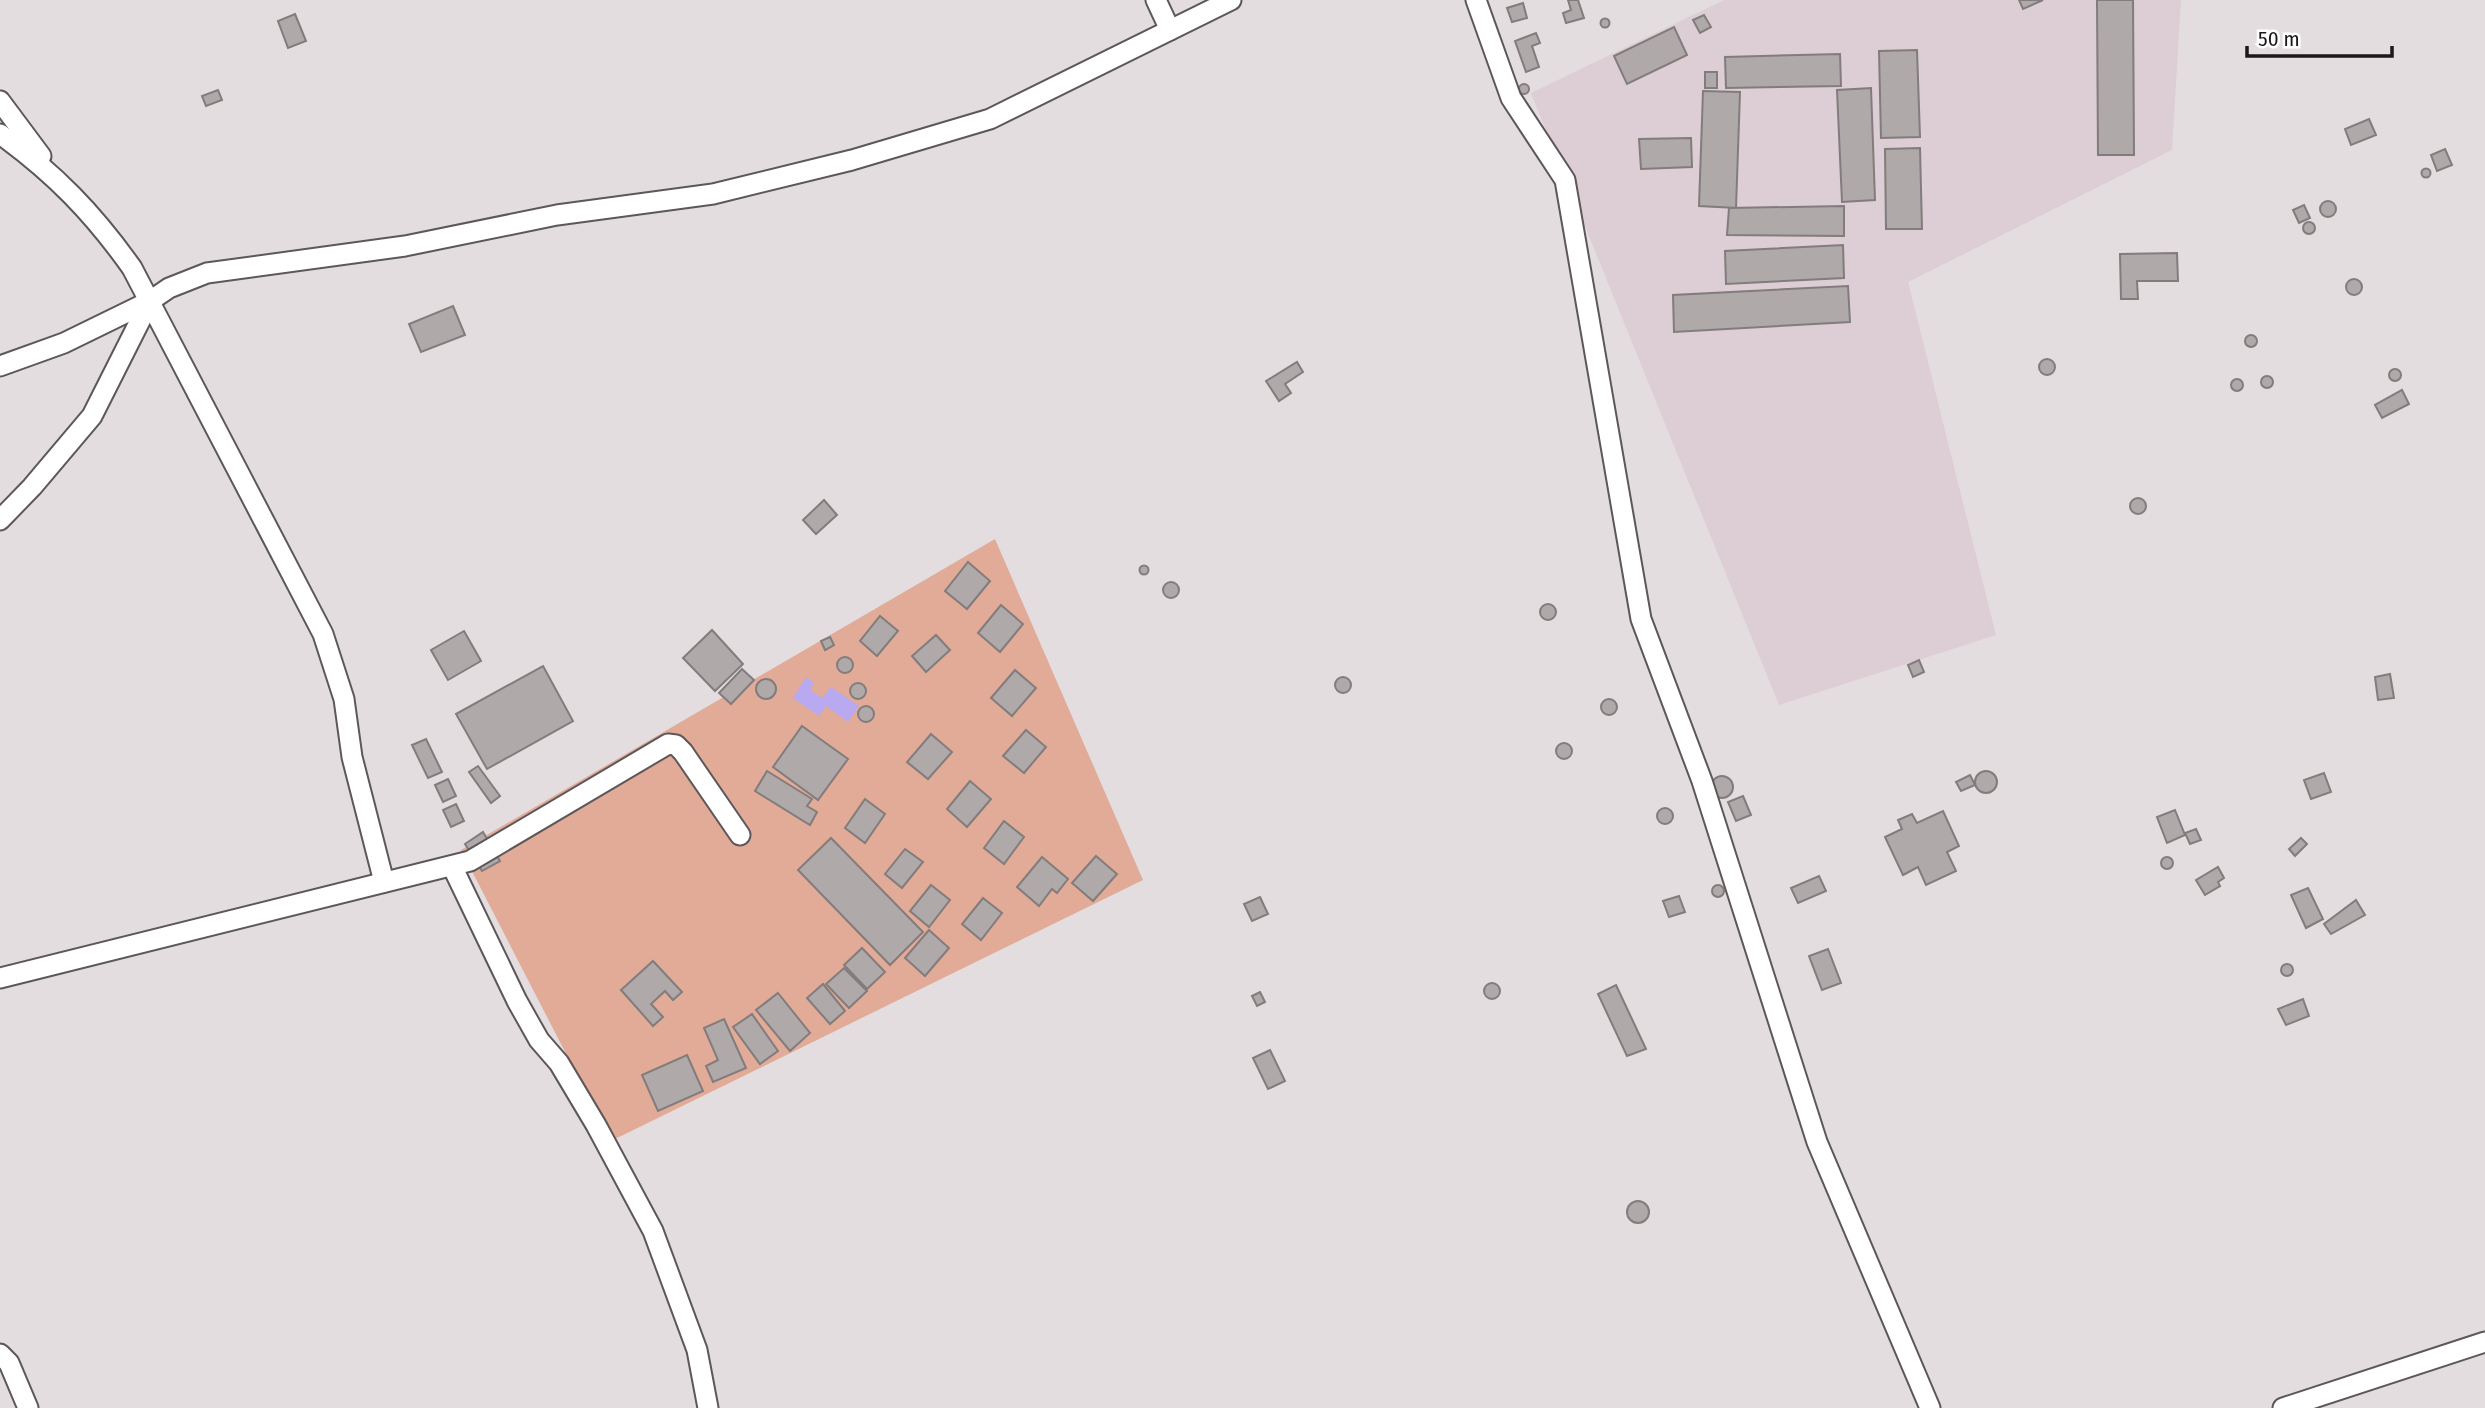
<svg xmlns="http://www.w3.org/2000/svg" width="2485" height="1408" font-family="'Fira Sans Condensed',sans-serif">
  <rect width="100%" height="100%" fill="#e3dde0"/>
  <polygon fill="#dcced4" points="1724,0 2181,0 2172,150 1908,282 1996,635 1779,705 1531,93"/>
  <polygon fill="#e1ab98" points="995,539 1143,880 611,1141 461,850"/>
  <polygon fill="#b9a9f1" points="806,677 814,683 810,690 822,698 831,687 859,706 848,722 826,706 819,716 793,698"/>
  <g fill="#b0a9a9" stroke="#827c7c" stroke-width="2">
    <polygon points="1568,0 1578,0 1584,18 1566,23 1563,13 1571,10"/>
    <polygon points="2019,0 2043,0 2023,9"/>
    <polygon points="2097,0 2133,0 2134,155 2098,155"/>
    <polygon points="1523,3 1527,18 1512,22 1507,8"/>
    <polygon points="295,14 306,41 288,48 278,21"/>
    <polygon points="1704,15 1711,27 1700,33 1693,20"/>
    <circle cx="1605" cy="23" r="4.5"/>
    <polygon points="1674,27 1687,55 1627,84 1614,56"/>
    <polygon points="1536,33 1540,43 1532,46 1539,67 1526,72 1515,41"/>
    <polygon points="1917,50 1920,137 1881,138 1879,51"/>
    <polygon points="1840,54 1841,86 1726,88 1725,57"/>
    <rect x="1705" y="72" width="12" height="16"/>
    <circle cx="1524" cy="89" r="5"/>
    <polygon points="1871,88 1875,200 1842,202 1837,90"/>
    <polygon points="218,90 222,100 206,106 202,96"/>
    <polygon points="1703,91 1740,92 1736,208 1699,206"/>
    <polygon points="2369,119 2376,135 2351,145 2345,129"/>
    <polygon points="1691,138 1692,167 1641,169 1639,139"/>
    <polygon points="1920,148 1922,229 1886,229 1885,149"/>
    <polygon points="2445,149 2452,165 2437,171 2431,155"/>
    <circle cx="2426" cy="173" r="4.5"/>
    <circle cx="2328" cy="209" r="8"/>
    <polygon points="2304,205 2310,218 2299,223 2293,210"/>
    <polygon points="1844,206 1844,236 1727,235 1729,208"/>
    <circle cx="2309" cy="228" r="6"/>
    <polygon points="1843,245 1844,278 1726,284 1725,251"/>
    <polygon points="2177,253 2178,281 2137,281 2138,299 2121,299 2120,254"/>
    <circle cx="2354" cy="287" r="8"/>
    <polygon points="1848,286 1850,322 1674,332 1673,295"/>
    <polygon points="453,306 465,335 421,352 409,324"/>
    <circle cx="2251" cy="341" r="6"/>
    <circle cx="2047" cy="367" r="8"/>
    <polygon points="1297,362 1303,372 1285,384 1291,393 1279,401 1266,381"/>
    <circle cx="2395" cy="375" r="6"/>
    <circle cx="2267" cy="382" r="6"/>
    <circle cx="2237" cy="385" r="6"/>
    <polygon points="2402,390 2409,404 2382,418 2375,405"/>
    <circle cx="2138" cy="506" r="8"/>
    <polygon points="824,500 837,515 816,534 803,520"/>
    <polygon points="968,562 990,581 967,609 945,591"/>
    <circle cx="1144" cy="570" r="4.5"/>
    <circle cx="1171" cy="590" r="8"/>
    <circle cx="1548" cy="612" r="8"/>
    <polygon points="1001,605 1023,624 1000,652 978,633"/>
    <polygon points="880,616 898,631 877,656 860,641"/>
    <polygon points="712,630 743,664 715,691 683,658"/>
    <polygon points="464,631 481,661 448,680 431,650"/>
    <polygon points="936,635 950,650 926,672 912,656"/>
    <polygon points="830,637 834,645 825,650 821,641"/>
    <circle cx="845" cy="665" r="8"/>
    <polygon points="1919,660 1924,672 1913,677 1908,665"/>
    <polygon points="543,666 573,721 487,769 456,714"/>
    <polygon points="742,669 754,680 731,704 719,693"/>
    <polygon points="1015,670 1036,688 1012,716 991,698"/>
    <polygon points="2390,674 2394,698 2378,700 2375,677"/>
    <circle cx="1343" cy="685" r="8"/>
    <circle cx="766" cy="689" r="10"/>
    <circle cx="858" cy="691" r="8"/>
    <circle cx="1609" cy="707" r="8"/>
    <circle cx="866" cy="714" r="8"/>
    <polygon points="802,726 848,759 818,800 773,767"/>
    <polygon points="1026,730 1046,747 1024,773 1003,756"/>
    <polygon points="931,734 952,752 928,779 907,762"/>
    <polygon points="426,739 442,772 428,778 412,745"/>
    <circle cx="1564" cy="751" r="8"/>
    <polygon points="478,766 500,796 491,803 469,772"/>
    <polygon points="767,771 812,799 807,806 817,812 810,825 755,791"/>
    <circle cx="1986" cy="782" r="11"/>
    <polygon points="2324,773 2331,792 2311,799 2304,780"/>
    <polygon points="1970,775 1975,785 1961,791 1956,782"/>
    <circle cx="1722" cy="787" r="11"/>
    <polygon points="448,779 456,796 443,802 435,785"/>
    <polygon points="970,781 991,799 967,827 947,809"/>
    <polygon points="1743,796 1751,815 1736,821 1728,802"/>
    <polygon points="865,799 885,814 865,843 845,828"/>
    <polygon points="456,804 464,821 451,827 443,810"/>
    <circle cx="1665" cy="816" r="8"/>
    <polygon points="2175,810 2185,835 2167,843 2157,817"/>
    <polygon points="1943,811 1959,846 1947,852 1956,871 1926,885 1918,867 1903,875 1885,837 1902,829 1898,820 1912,814 1917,823"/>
    <polygon points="1004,821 1024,837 1004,864 984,848"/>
    <polygon points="2196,829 2201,840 2190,844 2185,833"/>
    <polygon points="483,832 500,861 482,871 465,844"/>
    <polygon points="831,838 923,932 890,965 798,870"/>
    <polygon points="2301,838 2307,844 2295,856 2289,849"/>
    <polygon points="905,849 923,862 902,888 885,874"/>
    <polygon points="1096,856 1117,874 1093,901 1072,883"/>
    <polygon points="1042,857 1068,879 1057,893 1052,889 1039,906 1017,887"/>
    <circle cx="2167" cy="863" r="6"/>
    <polygon points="2218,867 2224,878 2218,882 2220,886 2205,895 2196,880"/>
    <polygon points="1819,876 1826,891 1798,903 1791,888"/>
    <polygon points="931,885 950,900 929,927 910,911"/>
    <circle cx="1718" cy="891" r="6"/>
    <polygon points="2308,888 2323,919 2306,928 2291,895"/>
    <polygon points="1679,896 1685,912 1669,917 1663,901"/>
    <polygon points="1260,897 1268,914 1252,921 1244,904"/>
    <polygon points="983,898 1002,913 981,940 962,924"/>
    <polygon points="2356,900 2365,915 2331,934 2324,924"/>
    <polygon points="929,930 949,948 925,976 905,958"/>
    <polygon points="862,948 885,972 867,989 844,965"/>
    <polygon points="1828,949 1841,983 1822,990 1809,956"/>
    <polygon points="653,961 682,992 673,1000 665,991 651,1004 663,1017 653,1026 621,990"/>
    <circle cx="2287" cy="970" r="6"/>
    <polygon points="844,968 867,991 849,1008 826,984"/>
    <circle cx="1492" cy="991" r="8"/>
    <polygon points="823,984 845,1011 830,1024 807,998"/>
    <polygon points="1616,985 1646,1049 1627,1056 1598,994"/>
    <polygon points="1260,992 1265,1002 1257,1006 1252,996"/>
    <polygon points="778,993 810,1033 790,1051 756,1010"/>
    <polygon points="2303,999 2309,1016 2286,1025 2278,1009"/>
    <polygon points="752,1014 778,1051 760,1064 733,1027"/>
    <polygon points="724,1019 746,1068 713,1082 706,1066 718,1060 704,1028"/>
    <polygon points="1270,1050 1285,1081 1268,1089 1253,1058"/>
    <polygon points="687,1055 703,1091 658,1111 642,1075"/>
    <circle cx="1638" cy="1212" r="11"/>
  </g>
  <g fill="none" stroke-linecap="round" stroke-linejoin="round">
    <g stroke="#5d575a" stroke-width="23">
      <g id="minor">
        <polyline points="1156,0 1170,30"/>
        <polyline points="1476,0 1511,98 1565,180 1641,619 1702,781 1817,1142 1930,1408"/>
        <polyline points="0,101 41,156"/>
        <path d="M0,134C55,174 93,213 132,268L323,634L344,699L352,757L384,882"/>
        <polyline points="0,366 64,343 150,301 169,288 207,273 405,246 557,215 713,194 852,160 990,119 1231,0"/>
        <polyline points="0,520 32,487 92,416 150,301"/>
        <polyline points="452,866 517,1001 539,1040 559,1063 596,1125 653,1231 697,1350 708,1408"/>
        <polyline points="0,978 470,861 668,744 676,745 683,752 740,835"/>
        <polyline points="0,1354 9,1363 28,1408"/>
        <polyline points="2283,1408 2485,1342"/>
      </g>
    </g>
    <use href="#minor" stroke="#fff" stroke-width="19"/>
  </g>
  <path d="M2247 46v10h145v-10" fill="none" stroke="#1a1819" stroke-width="3.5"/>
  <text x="2258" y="46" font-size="21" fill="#1a1819" stroke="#ffffff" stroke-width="5" paint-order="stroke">50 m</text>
</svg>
